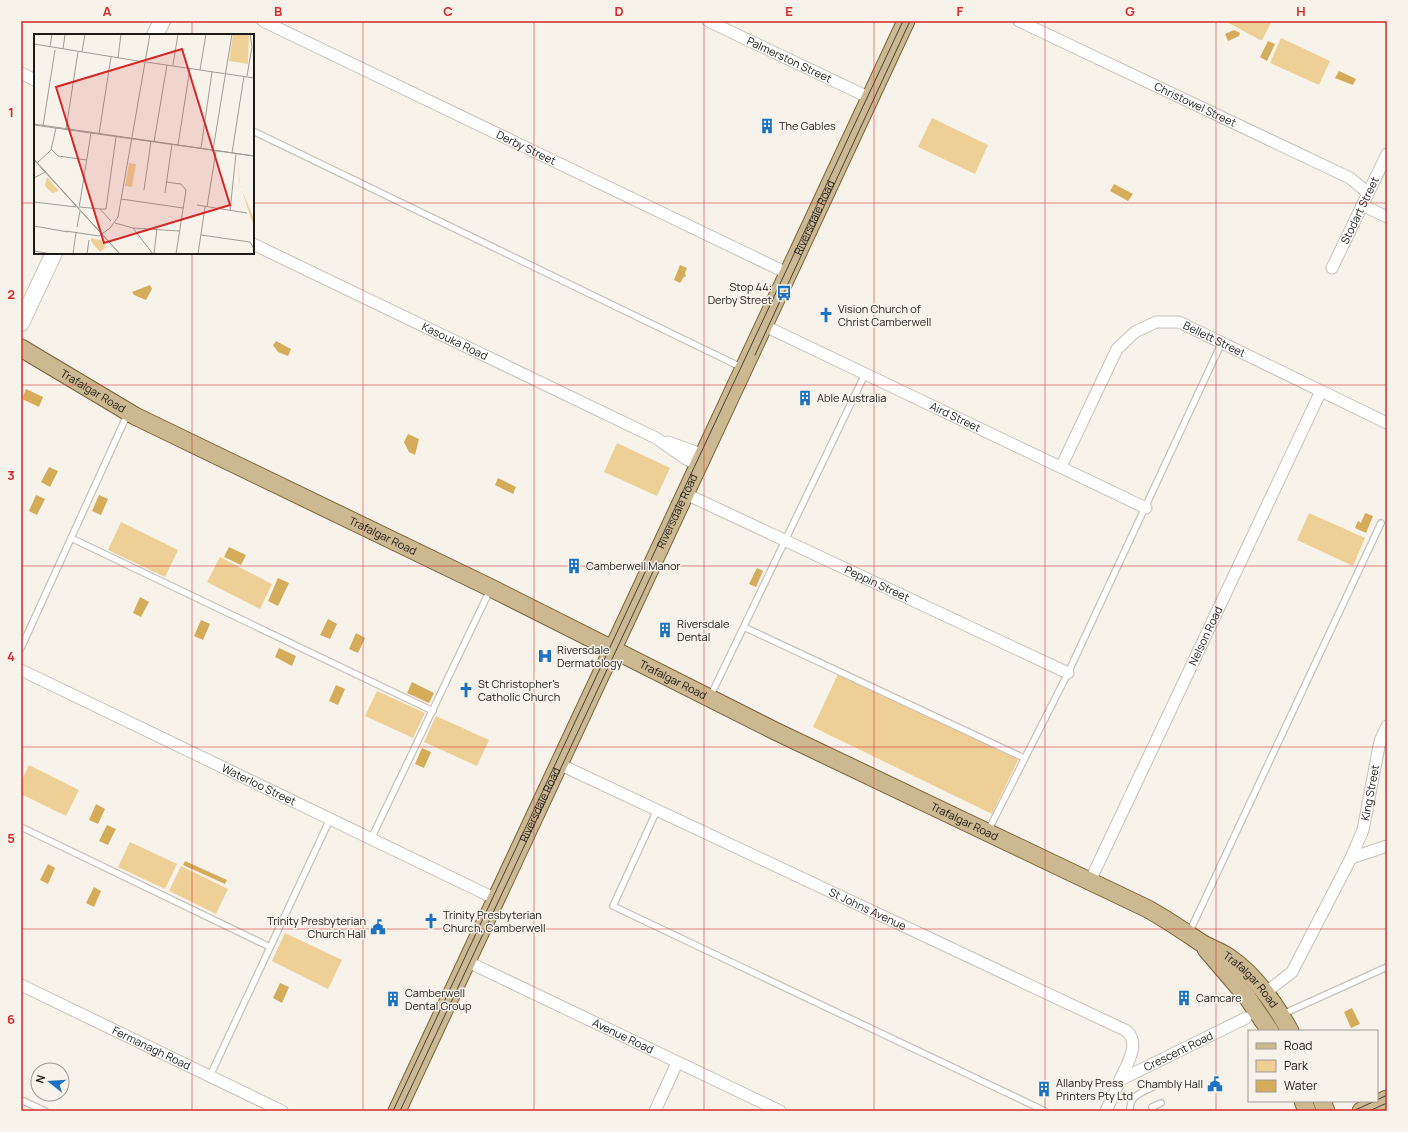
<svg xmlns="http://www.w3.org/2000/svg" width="1408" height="1132" font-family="Manrope,sans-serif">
  <rect width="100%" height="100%" fill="#f7f3eb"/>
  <g fill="#eecf96">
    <polygon points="1225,21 1272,21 1262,40 1260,40"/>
    <polygon points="1281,38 1330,61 1319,85 1270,63"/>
    <polygon points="932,118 988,145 975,174 918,147"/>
    <polygon points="617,443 670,468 657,496 604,472"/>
    <polygon points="1309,513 1365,538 1353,566 1297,540"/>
    <polygon points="121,522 178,550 165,577 108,550"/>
    <polygon points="220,557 272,584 260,609 207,582"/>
    <polygon points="839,672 1019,758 992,814 813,727"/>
    <polygon points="377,691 425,713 413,738 365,716"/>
    <polygon points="436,716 489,740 477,766 424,742"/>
    <polygon points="29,765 79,790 66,816 21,794 21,782"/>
    <polygon points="130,842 177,864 165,889 118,867"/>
    <polygon points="181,866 228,889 216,914 169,891"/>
    <polygon points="285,933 342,960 328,989 272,961"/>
  </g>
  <g fill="#d5ac5a">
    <polygon points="1234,30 1240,33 1239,36 1228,41 1225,34"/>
    <polygon points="1268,41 1275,44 1267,61 1260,57"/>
    <polygon points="1339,71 1356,79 1353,85 1335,78"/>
    <polygon points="1114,184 1133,194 1128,201 1110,191"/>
    <polygon points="680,265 687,268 685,273 686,276 683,278 680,283 674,280"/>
    <polygon points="150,285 152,289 146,300 134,295 132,292"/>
    <polygon points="276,341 291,349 288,356 278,352 273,345"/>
    <polygon points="26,389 43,397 39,407 22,399"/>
    <polygon points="408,434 419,439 415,455 409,452 404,442"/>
    <polygon points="49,467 58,471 50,487 41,482"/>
    <polygon points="498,478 516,487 513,494 495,485"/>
    <polygon points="36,495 45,499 37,515 29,511"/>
    <polygon points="99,495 108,499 101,515 92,511"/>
    <polygon points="1365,513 1373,516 1366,533 1355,528 1358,521 1361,523"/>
    <polygon points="229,547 246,555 241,565 224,557"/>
    <polygon points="757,568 763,571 756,587 749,584"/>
    <polygon points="278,578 289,583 278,606 268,601"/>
    <polygon points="140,597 149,602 141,617 133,613"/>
    <polygon points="328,619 337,624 330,639 320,635"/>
    <polygon points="201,620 210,624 203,640 194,636"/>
    <polygon points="356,633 365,638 358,653 349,649"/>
    <polygon points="279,648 296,656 292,666 275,657"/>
    <polygon points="412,682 434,693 429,703 407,693"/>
    <polygon points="336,685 345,689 338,705 329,701"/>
    <polygon points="422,748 431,752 424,768 415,764"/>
    <polygon points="96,804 105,809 98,824 89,820"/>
    <polygon points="107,825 116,829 108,845 99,841"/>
    <polygon points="185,861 227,880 225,884 183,865"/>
    <polygon points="48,864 55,868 48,884 40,880"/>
    <polygon points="94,887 101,891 94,907 86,903"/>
    <polygon points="280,983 289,987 282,1003 273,998"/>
    <polygon points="1352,1008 1360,1024 1351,1028 1344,1012"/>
  </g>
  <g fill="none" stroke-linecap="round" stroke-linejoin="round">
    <g stroke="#c7c2bb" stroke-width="8">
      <g id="lane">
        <polyline points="253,131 743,368"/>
        <polyline points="71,538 433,711"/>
        <polyline points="744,627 1024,758"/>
        <polyline points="21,648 128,413"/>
        <polyline points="710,697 865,374"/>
        <polyline points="657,810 613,906 1045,1111"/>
        <polyline points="21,827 270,947"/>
        <polyline points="988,831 1068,673 1222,342"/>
        <polyline points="371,839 490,590"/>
        <polyline points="1189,933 1381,523"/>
        <polyline points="1283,1014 1387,967"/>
        <polyline points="210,1076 330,819"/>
        <polyline points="21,1100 45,1111"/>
        <path d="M1130,1111C1129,1096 1142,1092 1153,1087"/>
        <polyline points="1154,1111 1152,1107 1161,1103"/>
      </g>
    </g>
    <g stroke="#c7c2bb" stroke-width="13">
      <g id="street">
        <path id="s1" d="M263,21L789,274"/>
        <path id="s2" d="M708,21L870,98"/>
        <path id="s3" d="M1019,21L1350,178L1368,193"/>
        <polyline points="21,73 35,80"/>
        <polyline points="1362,205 1387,217"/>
        <path id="s4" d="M253,244L656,438L686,459L700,465"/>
        <path id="s5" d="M1332,268L1387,154"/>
        <path id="s6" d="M765,326L1146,508"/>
        <polyline points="668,442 704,455"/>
        <path id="s7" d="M1061,467L1117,349L1135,332L1156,322H1179L1387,423"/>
        <path id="s8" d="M686,494L1068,673"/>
        <path id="s9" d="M21,670L496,899"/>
        <path id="s10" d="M559,764L1127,1031C1141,1045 1126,1065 1120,1080"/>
        <polyline points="1351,858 1387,846"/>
        <path id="s11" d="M1090,881L1321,391"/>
        <path id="s12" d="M466,961L780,1111"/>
        <path id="s13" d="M21,985L282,1111"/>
        <path id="s14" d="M1265,993L1292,972L1351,858L1363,830L1380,741L1387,726"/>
        <polyline points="655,1111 677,1063"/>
        <path id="s15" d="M1106,1111L1120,1080L1246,1018"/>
      </g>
    </g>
    <g stroke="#c7c2bb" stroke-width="18">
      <g id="secondary">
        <polyline points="155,35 162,21"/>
        <polyline points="21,323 54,253"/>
      </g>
    </g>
    <g stroke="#796337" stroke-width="19">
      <g id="primary">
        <path id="s16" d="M21,348L135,416L491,588L775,731L1148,909C1166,919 1182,930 1200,942C1209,948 1221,951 1230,958C1255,975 1275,1004 1290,1031"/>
        <polyline points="1206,949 1247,997 1270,1031"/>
        <polyline points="1303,1101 1307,1111"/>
        <polyline points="1322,1101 1326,1111"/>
        <path id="s17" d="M397,1111L906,21"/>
        <polyline points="1361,1111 1387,1099"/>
      </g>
    </g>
    <use href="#lane" stroke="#fff" stroke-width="5.5"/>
    <use href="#street" stroke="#fff" stroke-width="11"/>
    <use href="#secondary" stroke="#fff" stroke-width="16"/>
    <use href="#primary" stroke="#cdb991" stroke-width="17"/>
    <g stroke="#43423e" stroke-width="1">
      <polyline points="755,355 910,21"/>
      <polyline points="1377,1100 1387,1095"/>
      <polyline points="393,1111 903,21"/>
      <polyline points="400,1111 658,561"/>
      <polyline points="1353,1111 1375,1101"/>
      <polyline points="1369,1111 1387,1103"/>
    </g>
  </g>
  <path fill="none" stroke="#d62828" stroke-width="1" stroke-opacity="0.55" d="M192,21V35M363,21V1111M534,21V1111M704,21V1111M874,21V1111M1045,21V1111M1216,21V1111M21,203H35M253,203H1387M192,253V1111M21,385H1387M21,566H1387M21,747H1387M21,929H1387"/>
  <defs>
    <g id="building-bare" transform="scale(1.2)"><path d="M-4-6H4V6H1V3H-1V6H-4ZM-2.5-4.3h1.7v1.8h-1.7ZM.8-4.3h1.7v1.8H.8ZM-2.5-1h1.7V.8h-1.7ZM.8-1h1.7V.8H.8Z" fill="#1a72c0" stroke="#f7f3eb" stroke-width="2.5" paint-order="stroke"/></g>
    <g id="bus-bare" transform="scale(1.2)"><path d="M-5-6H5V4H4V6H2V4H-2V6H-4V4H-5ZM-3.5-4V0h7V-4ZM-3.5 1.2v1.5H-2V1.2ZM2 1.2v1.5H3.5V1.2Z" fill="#1a72c0" stroke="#f7f3eb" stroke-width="2.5" paint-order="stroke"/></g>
    <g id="church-bare" transform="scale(1.2)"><path d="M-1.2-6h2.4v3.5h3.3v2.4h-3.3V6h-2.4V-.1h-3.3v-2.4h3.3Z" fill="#1a72c0" stroke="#f7f3eb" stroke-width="2.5" paint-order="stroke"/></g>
    <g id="hospital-bare" transform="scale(1.2)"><path d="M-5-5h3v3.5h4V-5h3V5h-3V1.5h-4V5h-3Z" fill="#1a72c0" stroke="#f7f3eb" stroke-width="2.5" paint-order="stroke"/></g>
    <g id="civic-bare" transform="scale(1.2)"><path d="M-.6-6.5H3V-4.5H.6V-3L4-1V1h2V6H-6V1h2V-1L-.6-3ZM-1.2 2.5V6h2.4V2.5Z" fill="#1a72c0" stroke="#f7f3eb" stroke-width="2.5" paint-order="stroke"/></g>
  </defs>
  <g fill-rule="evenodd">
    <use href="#building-bare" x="767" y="126"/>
    <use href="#bus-bare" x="784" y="293"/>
    <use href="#church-bare" x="826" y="315"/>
    <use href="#building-bare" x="805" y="398"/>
    <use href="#building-bare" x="574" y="566"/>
    <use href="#building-bare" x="665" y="630"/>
    <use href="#hospital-bare" x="545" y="656"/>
    <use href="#church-bare" x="466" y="690"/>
    <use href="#church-bare" x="431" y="921"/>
    <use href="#civic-bare" x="378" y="927"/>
    <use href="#building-bare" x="1184" y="998"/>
    <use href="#building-bare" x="393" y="999"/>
    <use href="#civic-bare" x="1215" y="1084"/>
    <use href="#building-bare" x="1044" y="1089"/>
  </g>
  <g text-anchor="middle" stroke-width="3" stroke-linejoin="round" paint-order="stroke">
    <g font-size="11" fill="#1b1a17" stroke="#f7f3eb">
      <text dy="4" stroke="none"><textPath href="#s2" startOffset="90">Palmerston Street</textPath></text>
      <text dy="4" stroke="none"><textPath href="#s3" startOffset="195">Christowel Street</textPath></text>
      <text dy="4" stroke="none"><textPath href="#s1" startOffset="292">Derby Street</textPath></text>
      <text dy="4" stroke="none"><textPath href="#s5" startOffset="64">Stodart Street</textPath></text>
      <text dy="4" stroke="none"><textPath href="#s17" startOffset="986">Riversdale Road</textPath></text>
      <text dy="4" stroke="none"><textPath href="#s7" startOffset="241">Bellett Street</textPath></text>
      <text dy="4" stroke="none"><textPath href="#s4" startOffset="224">Kasouka Road</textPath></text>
      <text dy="4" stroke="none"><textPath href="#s16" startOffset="84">Trafalgar Road</textPath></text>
      <text dy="4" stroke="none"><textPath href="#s6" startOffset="211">Aird Street</textPath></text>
      <text dy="4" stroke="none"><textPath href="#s17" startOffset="662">Riversdale Road</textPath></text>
      <text dy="4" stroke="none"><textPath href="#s16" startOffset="408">Trafalgar Road</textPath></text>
      <text dy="4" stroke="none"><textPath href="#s8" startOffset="211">Peppin Street</textPath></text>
      <text dy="4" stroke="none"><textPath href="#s11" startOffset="271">Nelson Road</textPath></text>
      <text dy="4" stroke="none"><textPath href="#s16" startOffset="732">Trafalgar Road</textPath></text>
      <text dy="4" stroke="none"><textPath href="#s9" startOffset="264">Waterloo Street</textPath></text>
      <text dy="4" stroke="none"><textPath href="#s14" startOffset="231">King Street</textPath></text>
      <text dy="4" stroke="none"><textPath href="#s17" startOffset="338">Riversdale Road</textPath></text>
      <text dy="4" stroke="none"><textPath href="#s16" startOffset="1056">Trafalgar Road</textPath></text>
      <text dy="4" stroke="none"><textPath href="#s10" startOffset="341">St Johns Avenue</textPath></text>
      <text dy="4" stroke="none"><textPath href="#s16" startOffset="1385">Trafalgar Road</textPath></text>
      <text dy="4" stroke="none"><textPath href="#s12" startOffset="174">Avenue Road</textPath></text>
      <text dy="4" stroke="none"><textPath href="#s13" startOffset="145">Fermanagh Road</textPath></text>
      <text dy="4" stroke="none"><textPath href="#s15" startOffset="99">Crescent Road</textPath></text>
    </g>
    <g font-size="11" fill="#1b1a17" stroke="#f7f3eb" text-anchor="start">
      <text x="779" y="130">The Gables</text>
      <text x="772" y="291" text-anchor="end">Stop 44:<tspan x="772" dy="13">Derby Street</tspan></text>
      <text x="838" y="313">Vision Church of<tspan x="838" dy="13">Christ Camberwell</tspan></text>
      <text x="817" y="402">Able Australia</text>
      <text x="586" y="570">Camberwell Manor</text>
      <text x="677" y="628">Riversdale<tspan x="677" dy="13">Dental</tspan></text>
      <text x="557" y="654">Riversdale<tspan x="557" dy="13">Dermatology</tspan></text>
      <text x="478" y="688">St Christopher's<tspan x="478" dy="13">Catholic Church</tspan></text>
      <text x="443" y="919">Trinity Presbyterian<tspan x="443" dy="13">Church, Camberwell</tspan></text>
      <text x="366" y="925" text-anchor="end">Trinity Presbyterian<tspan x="366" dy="13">Church Hall</tspan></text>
      <text x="405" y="997">Camberwell<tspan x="405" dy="13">Dental Group</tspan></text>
      <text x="1196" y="1002">Camcare</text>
      <text x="1056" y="1087">Allanby Press<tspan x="1056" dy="13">Printers Pty Ltd</tspan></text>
      <text x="1203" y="1088" text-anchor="end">Chambly Hall</text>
    </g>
  </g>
  <g transform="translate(34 34)">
    <rect width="220" height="220" fill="#f7f3eb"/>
    <path d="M199,0H215L214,30L195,27ZM204,122L206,152L220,185V193L205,148ZM95,129L102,130L98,153L91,152ZM13,143L25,157L18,159L11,152ZM57,204L71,207V214L66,218L57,207Z" fill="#eecf96"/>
    <path fill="none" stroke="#9f9c96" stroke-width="1" d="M0,10L110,28M16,13L18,0M29,15L31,1M48,18L51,0M84,24L87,0M112,28L220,44M139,31L144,0M166,36L172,0M213,42L218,13L216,0M0,90L220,122M0,91L220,122M9,92L21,16M32,95L44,18M65,100L77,23M120,108L133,31M144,111L156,34M167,114L178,38M17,115L24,122L53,126M179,116L198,0M198,119L210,42M0,125L86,220M0,126L86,220M3,129L17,116L22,94M0,144L11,138M132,148L147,150L152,156L142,220M110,156L117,107M131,159L138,110M87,165L149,174M0,168L42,173M163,171L213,179M46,173L66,175L77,187M173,173L182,117M45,174L57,99M66,175H72L82,103M196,177L202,120M81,189L99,194L145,197M0,192L34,198M43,193L46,177M99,194L119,220M32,197L65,202L76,194L84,183L116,0M167,201L216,208L220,215M0,217L18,220M39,220L42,198M53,220L55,206M120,220L123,194M164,220L171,173"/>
    <path fill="#d62828" fill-opacity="0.15" stroke="#d62828" stroke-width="2" d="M148,15L196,171L70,209L22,53Z"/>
    <rect width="220" height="220" fill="none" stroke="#1b1a17" stroke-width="2"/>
  </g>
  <rect width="1408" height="1132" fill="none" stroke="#f7f3eb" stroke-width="44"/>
  <rect x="1248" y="1030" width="130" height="72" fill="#f7f3eb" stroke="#9f9c96"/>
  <rect x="1256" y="1043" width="20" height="6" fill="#cdb991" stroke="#9f9c96"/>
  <text x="1284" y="1050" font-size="12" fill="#1b1a17">Road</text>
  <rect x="1256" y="1060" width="20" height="12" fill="#eecf96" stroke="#9f9c96"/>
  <text x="1284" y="1070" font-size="12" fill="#1b1a17">Park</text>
  <rect x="1256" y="1080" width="20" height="12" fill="#d5ac5a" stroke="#9f9c96"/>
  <text x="1284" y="1090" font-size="12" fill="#1b1a17">Water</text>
  <g transform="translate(50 1082) rotate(287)"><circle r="19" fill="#f7f3eb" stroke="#9f9c96"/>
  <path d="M0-3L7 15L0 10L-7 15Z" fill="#1a72c0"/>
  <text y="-6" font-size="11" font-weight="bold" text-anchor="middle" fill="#1b1a17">N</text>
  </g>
  <rect x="22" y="22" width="1364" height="1088" fill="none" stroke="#d62828" stroke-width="1.5"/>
  <g font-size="13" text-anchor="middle" font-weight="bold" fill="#d62828">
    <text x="107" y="16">A</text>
    <text x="278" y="16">B</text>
    <text x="448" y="16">C</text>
    <text x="619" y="16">D</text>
    <text x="789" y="16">E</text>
    <text x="960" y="16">F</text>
    <text x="1130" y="16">G</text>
    <text x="1301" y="16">H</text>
    <text x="11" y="117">1</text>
    <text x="11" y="299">2</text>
    <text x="11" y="480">3</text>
    <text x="11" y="661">4</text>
    <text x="11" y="843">5</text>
    <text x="11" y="1024">6</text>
  </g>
</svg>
